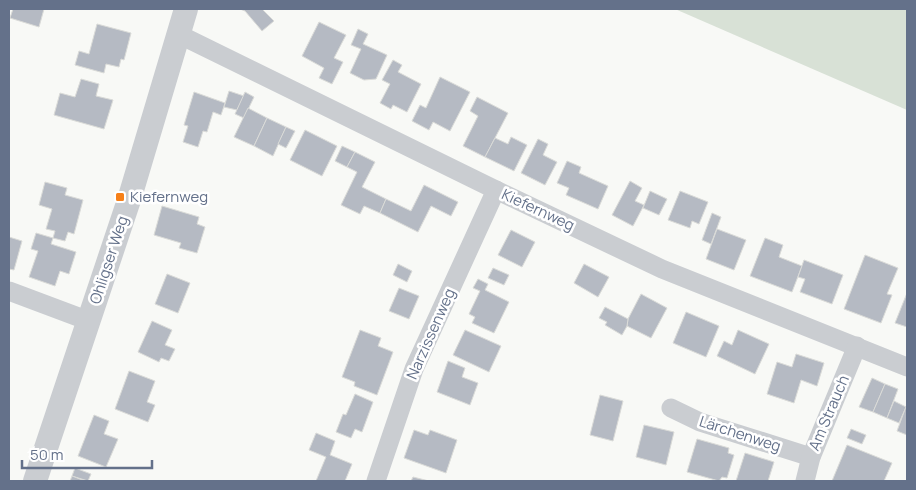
<svg xmlns="http://www.w3.org/2000/svg" width="916" height="490" font-family="Manrope,sans-serif">
  <rect width="100%" height="100%" fill="#f8f9f6"/>
  <polygon fill="#d8e1d6" points="675,9 907,9 907,110"/>
  <g fill="#b5bac3" stroke="#dadbd8">
    <polygon points="13,9 44,9 39,27 10,18"/>
    <polygon points="240,9 262,9 274,21 262,31 245,11"/>
    <polygon points="319,22 346,35 334,58 343,62 332,84 319,78 324,68 302,56"/>
    <polygon points="97,24 131,33 124,60 121,59 119,67 106,64 104,73 75,65 79,51 89,54"/>
    <polygon points="358,29 368,34 363,44 387,55 376,79 364,80 350,73 361,49 351,45"/>
    <polygon points="393,60 402,65 398,72 421,84 407,112 393,105 391,109 380,103 390,84 382,80"/>
    <polygon points="440,77 470,92 450,131 433,122 429,130 412,121 420,105 426,108"/>
    <polygon points="81,79 99,84 96,96 113,100 104,129 54,115 60,93 75,97"/>
    <polygon points="229,91 244,96 237,110 224,107"/>
    <polygon points="194,92 225,103 221,115 213,112 207,132 203,131 198,147 183,142 188,126 184,125"/>
    <polygon points="245,92 254,97 244,118 235,114"/>
    <polygon points="477,97 508,113 485,157 463,146 478,116 470,111"/>
    <polygon points="248,108 267,118 254,146 234,137"/>
    <polygon points="267,118 286,127 273,156 254,146"/>
    <polygon points="286,127 295,131 286,148 278,144"/>
    <polygon points="305,130 337,146 322,176 290,160"/>
    <polygon points="511,137 527,145 514,171 485,157 495,138 508,144"/>
    <polygon points="538,139 548,144 543,155 557,162 545,185 521,173"/>
    <polygon points="342,146 355,152 347,167 335,161"/>
    <polygon points="355,152 375,162 362,187 386,199 380,213 364,206 360,214 341,205 357,172 347,167"/>
    <polygon points="567,161 581,167 579,173 608,186 598,209 566,195 569,188 557,183"/>
    <polygon points="630,181 642,188 635,201 644,205 633,226 612,215"/>
    <polygon points="45,182 67,188 65,195 83,200 74,234 68,232 65,241 53,238 55,231 46,229 52,209 39,205"/>
    <polygon points="424,185 458,202 451,216 431,206 418,232 380,213 386,199 411,211"/>
    <polygon points="650,191 667,199 659,215 643,208"/>
    <polygon points="680,191 708,202 699,224 692,221 690,228 668,220"/>
    <polygon points="162,206 199,217 197,224 205,227 197,253 179,248 181,243 154,235"/>
    <polygon points="712,213 721,217 711,244 702,240"/>
    <polygon points="717,229 746,240 734,270 706,259"/>
    <polygon points="511,230 535,242 522,267 498,255"/>
    <polygon points="36,233 53,238 51,244 76,252 69,274 60,271 55,286 29,277 38,251 31,249"/>
    <polygon points="9,237 22,241 14,270 9,269"/>
    <polygon points="765,238 783,245 779,257 802,266 792,292 750,276"/>
    <polygon points="865,255 898,268 887,294 892,295 881,323 844,309"/>
    <polygon points="804,260 843,275 832,304 800,292 805,279 798,277"/>
    <polygon points="398,264 412,271 407,282 393,275"/>
    <polygon points="584,264 609,277 598,297 574,283"/>
    <polygon points="493,268 509,275 504,285 488,278"/>
    <polygon points="167,274 190,283 178,313 155,304"/>
    <polygon points="478,279 488,284 485,290 509,302 494,333 472,323 475,317 469,314 480,291 473,288"/>
    <polygon points="399,288 419,296 409,319 389,311"/>
    <polygon points="907,293 907,327 895,323"/>
    <polygon points="641,294 667,308 651,338 627,326 628,319"/>
    <polygon points="605,307 628,319 627,326 622,335 605,325 607,322 599,318"/>
    <polygon points="686,312 719,326 706,357 673,343"/>
    <polygon points="152,321 172,330 165,345 175,349 169,361 161,358 159,362 138,352"/>
    <polygon points="360,330 381,338 378,346 393,352 377,395 354,386 355,382 342,377"/>
    <polygon points="465,330 501,346 489,372 453,355"/>
    <polygon points="738,330 769,344 755,374 717,356 724,341 732,345"/>
    <polygon points="796,354 824,363 817,386 801,380 794,403 767,394 777,362 792,367"/>
    <polygon points="448,361 465,368 462,377 478,383 470,405 437,392"/>
    <polygon points="129,371 155,381 147,402 155,405 148,422 115,409"/>
    <polygon points="872,378 885,384 873,412 859,407"/>
    <polygon points="885,384 898,389 887,418 873,412"/>
    <polygon points="355,394 373,402 362,432 355,429 351,438 336,432 343,414 346,415"/>
    <polygon points="600,395 623,401 613,441 590,435"/>
    <polygon points="894,401 906,407 899,423 887,418"/>
    <polygon points="907,404 907,435 897,431"/>
    <polygon points="94,415 109,421 104,434 118,439 106,467 78,456"/>
    <polygon points="644,425 674,432 666,465 636,457"/>
    <polygon points="851,429 866,435 862,444 847,438"/>
    <polygon points="414,430 428,435 430,430 457,440 446,473 404,458"/>
    <polygon points="316,433 335,441 330,455 352,464 345,481 316,481 326,457 309,450"/>
    <polygon points="697,439 729,448 728,453 734,455 727,478 722,477 719,481 687,472"/>
    <polygon points="847,445 892,463 884,481 832,481"/>
    <polygon points="745,453 774,462 768,481 736,481"/>
    <polygon points="75,468 91,474 88,481 72,476"/>
    <polygon points="72,476 85,481 70,481"/>
    <polygon points="413,477 429,481 411,481"/>
  </g>
  <g fill="none" stroke-linecap="round" stroke-linejoin="round">
    <g stroke="#cacdd1" stroke-width="19">
      <polyline points="178,34 496,190 662,269 907,367"/>
      <polyline points="9,291 89,321"/>
      <polyline points="671,408 700,422 811,457"/>
      <polyline points="376,481 414,369 496,190"/>
      <polyline points="805,481 811,457 857,346"/>
    </g>
    <polyline stroke="#cacdd1" stroke-width="24" points="35,481 129,200 186,9"/>
  </g>
  <rect fill="#f68019" stroke="#fff" stroke-width="2" x="115" y="192" width="10" height="10" rx="2.5"/>
  <g text-anchor="middle" stroke-width="5" stroke-linejoin="round" paint-order="stroke">
    <g font-size="15" fill="#64718a" stroke="#fff" text-anchor="start">
      <text x="130" y="202">Kiefernweg</text>
    </g>
    <g font-size="15" fill="#64718a" stroke="#fff">
      <text transform="translate(538 210) rotate(25)" y="5">Kiefernweg</text>
      <text transform="translate(109 260) rotate(-72)" y="5">Ohligser Weg</text>
      <text transform="translate(431 334) rotate(-66)" y="5">Narzissenweg</text>
      <text transform="translate(829 413) rotate(-67)" y="5">Am Strauch</text>
      <text transform="translate(740 434) rotate(18)" y="5">Lärchenweg</text>
    </g>
  </g>
  <rect width="916" height="490" fill="none" stroke="#64718a" stroke-width="20"/>
  <path d="M22 460v8h130v-8" fill="none" stroke="#64718a" stroke-width="2.5"/>
  <text x="30" y="460" font-size="15" fill="#64718a" stroke="#ffffff" stroke-width="4" paint-order="stroke">50 m</text>
</svg>
